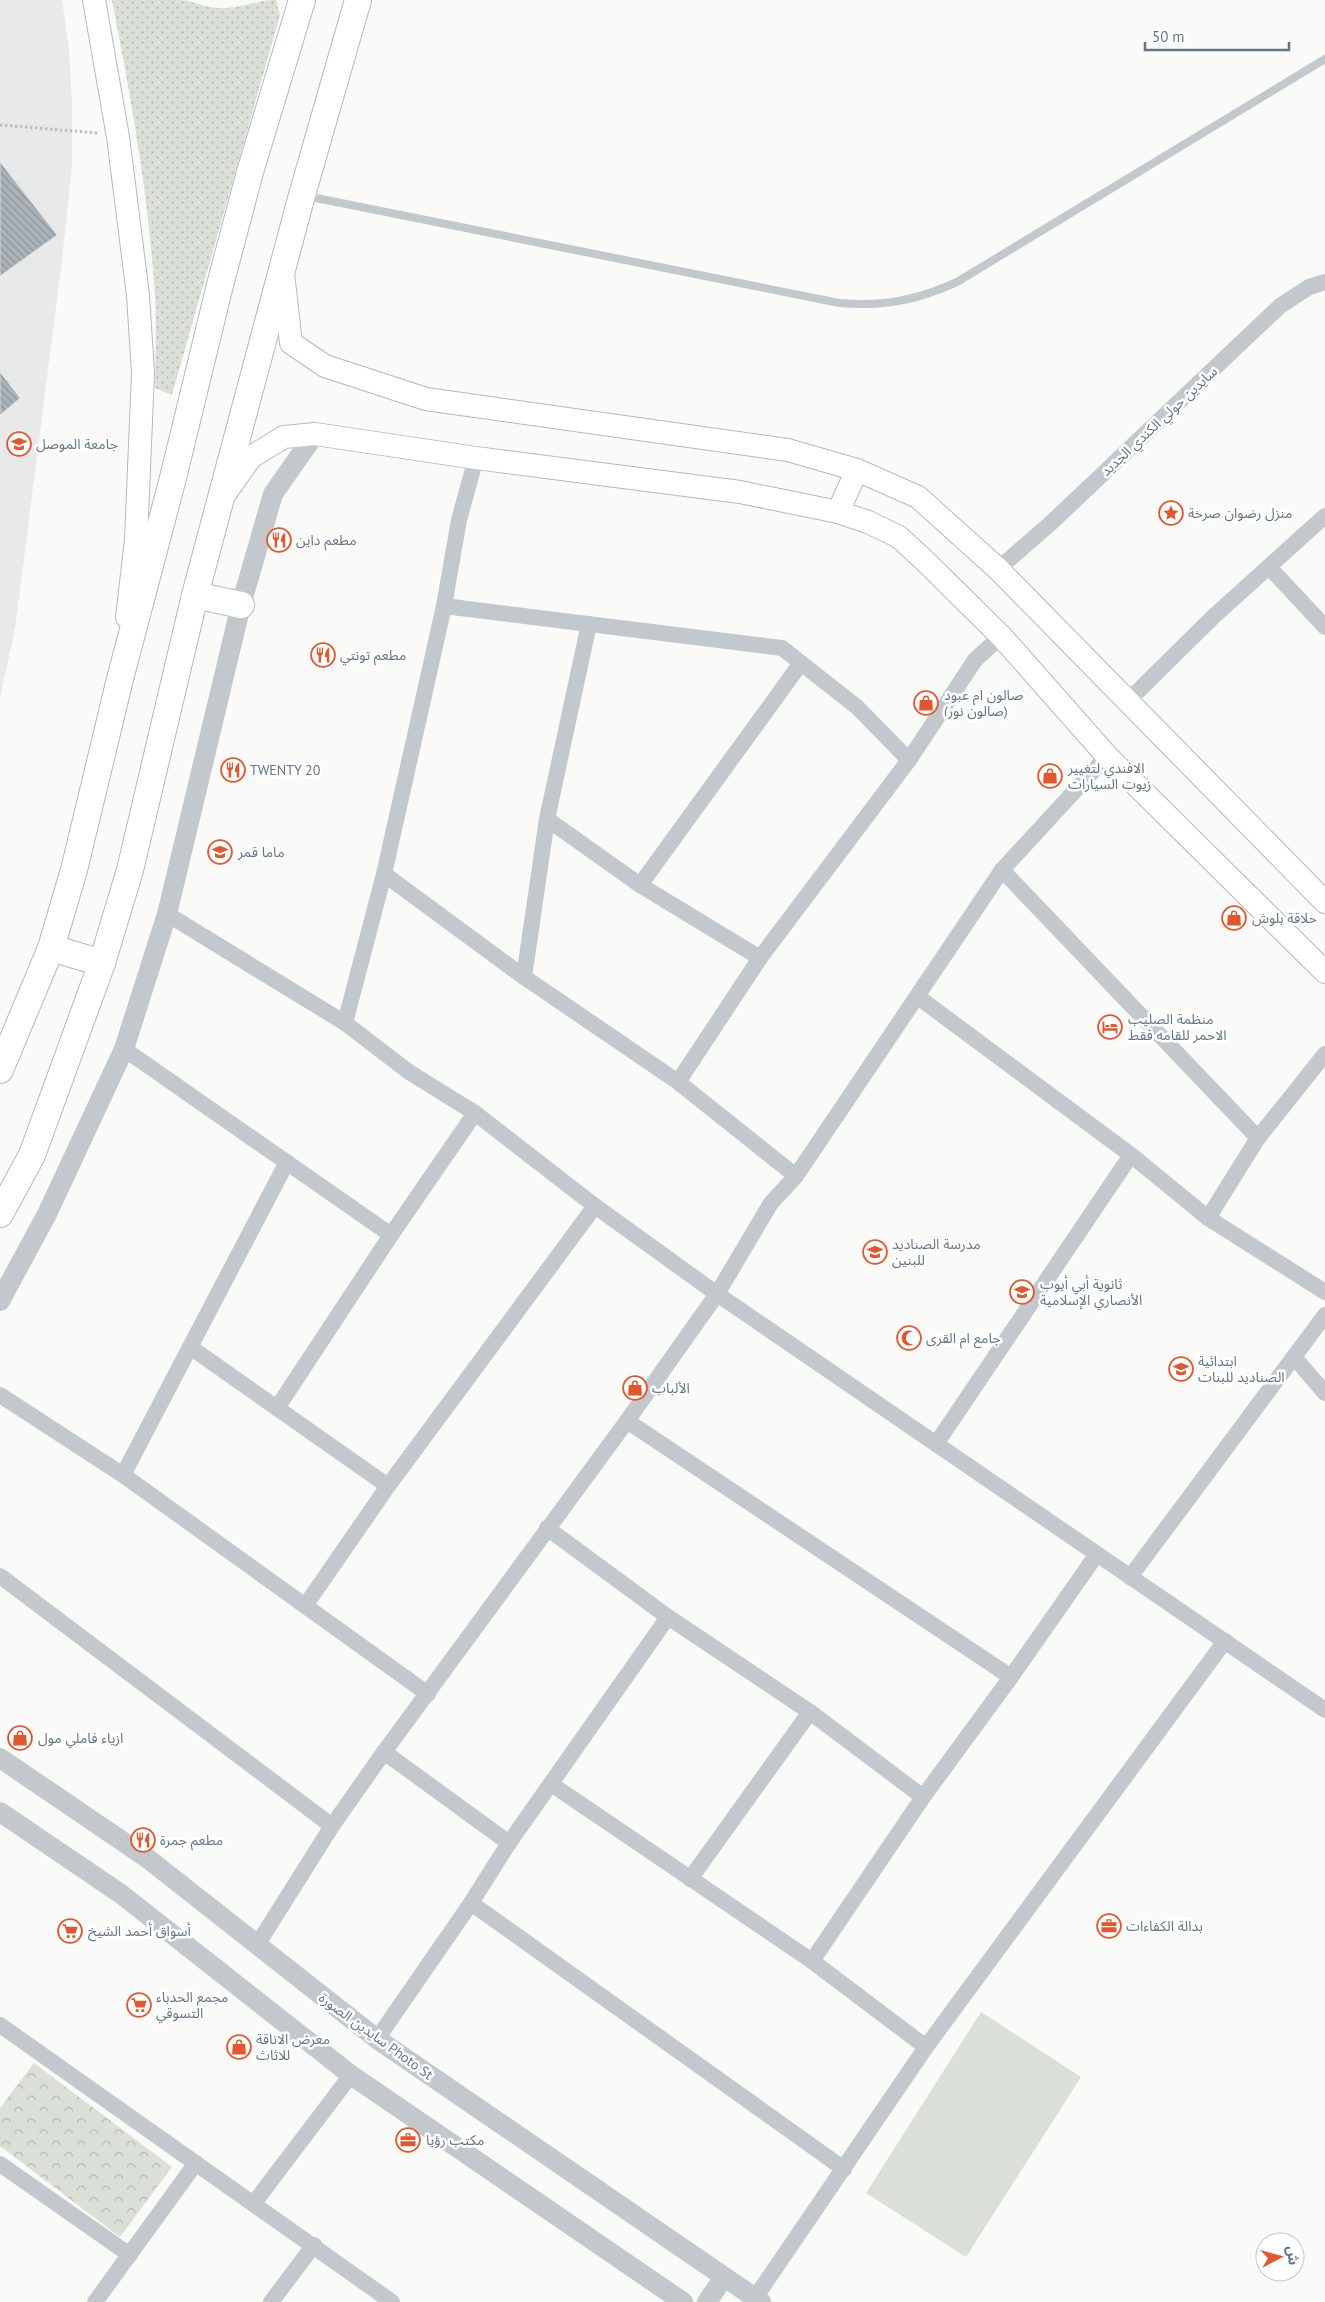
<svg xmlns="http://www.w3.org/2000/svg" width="1325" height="2302" font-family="'PT Sans','Noto Sans Arabic',sans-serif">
  <defs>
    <pattern id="grass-dots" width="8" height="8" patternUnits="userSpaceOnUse" patternTransform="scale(1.25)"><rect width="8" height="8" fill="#dadfd7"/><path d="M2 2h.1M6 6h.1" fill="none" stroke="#b4b9b4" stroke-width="1.8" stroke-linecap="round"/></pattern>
    <pattern id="park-crowns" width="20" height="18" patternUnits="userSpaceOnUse" patternTransform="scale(1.25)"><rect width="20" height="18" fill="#dadfd7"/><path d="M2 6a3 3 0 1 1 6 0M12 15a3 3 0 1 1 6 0" fill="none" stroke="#b4b9b4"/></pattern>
    <pattern id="building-back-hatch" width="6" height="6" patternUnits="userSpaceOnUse" patternTransform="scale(1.25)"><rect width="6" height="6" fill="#aab3b9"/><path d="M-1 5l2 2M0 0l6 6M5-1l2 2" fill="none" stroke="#8e969c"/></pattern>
  </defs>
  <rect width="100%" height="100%" fill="#fafaf8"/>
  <polygon fill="#e8e9e9" points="0,0 62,0 69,49 72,101 72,166 62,260 15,629 0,698"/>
  <path fill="url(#grass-dots)" d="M112,0C135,0 159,0 182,0C194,1 206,8 219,8C239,9 256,0 276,0L280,15L172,395L155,388C155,358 157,327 155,297C149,197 131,98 112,0Z"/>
  <polygon fill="url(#park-crowns)" points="34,2063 172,2167 120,2237 0,2146 0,2108"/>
  <polygon fill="#dadfd7" points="981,2012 1081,2077 966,2257 866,2193"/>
  <g fill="url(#building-back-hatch)" stroke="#dcdcda">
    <polygon points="0,162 57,235 0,276"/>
    <polygon points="0,372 20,398 0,415"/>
  </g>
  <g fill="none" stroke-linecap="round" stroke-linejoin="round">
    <g stroke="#b3babf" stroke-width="24">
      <g id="secondary">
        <polyline points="94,0 118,137 138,295 143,373 136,540 127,617"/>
        <polyline points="283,273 291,343 325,366 426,399 788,450 857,470 918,497 998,569 1325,902"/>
        <polyline points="225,494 251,457 284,437 315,434 476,458 740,492 838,512 868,522 899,537 925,561 1001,636 1107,756 1325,972"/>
        <polyline points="838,512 857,470"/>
      </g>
    </g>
    <g stroke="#b4b9bd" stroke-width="28">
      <g id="trunk">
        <polyline points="195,595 241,605"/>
        <polyline points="51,948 102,963"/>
        <polyline points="0,1070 51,948 74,870 120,679 173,478 220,285 250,172 302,0"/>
        <polyline points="0,1214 32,1155 102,963 130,870 195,595 302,195 358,0"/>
      </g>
    </g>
    <polyline stroke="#bbbfc2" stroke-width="3" stroke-dasharray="2.5 2.5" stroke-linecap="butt" points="0,125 98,133"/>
    <path stroke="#c3c8cc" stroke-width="8" d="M306,196L839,303C882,307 918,300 957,282L1325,59"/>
    <g stroke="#c3c8cc" stroke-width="16">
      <polyline points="1269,567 1325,627"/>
      <polyline points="998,569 1051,523 1280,306 1309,287 1325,282"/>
      <polyline points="444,606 782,648 857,707 909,760"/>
      <polyline points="1128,701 1213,617 1325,516"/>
      <polyline points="547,819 640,885 760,958"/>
      <polyline points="1002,870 1258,1138"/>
      <polyline points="384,874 524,977 678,1082 796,1176"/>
      <polyline points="640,885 801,663"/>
      <polyline points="167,914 345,1023 409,1072 475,1113 595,1206 717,1294 1325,1710"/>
      <polyline points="524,977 547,819 589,624"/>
      <polyline points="918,997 1131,1155 1208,1218 1325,1292"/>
      <polyline points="345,1023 384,874 444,606 459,520 476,458"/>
      <polyline points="124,1049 391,1235"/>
      <polyline points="678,1082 760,958 909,760 975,660 1001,636"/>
      <polyline points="1208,1218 1258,1138 1325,1054"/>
      <polyline points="190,1347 388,1486"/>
      <polyline points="1294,1357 1325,1393"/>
      <polyline points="0,1395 123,1475 428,1694"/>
      <polyline points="277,1408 391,1235 475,1113"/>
      <polyline points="627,1421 1011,1677"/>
      <polyline points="936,1444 1131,1155"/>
      <polyline points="123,1475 287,1162"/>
      <polyline points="547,1528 668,1617 810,1712 923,1797"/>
      <polyline points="0,1576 332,1826"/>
      <polyline points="1130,1577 1325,1315"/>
      <polyline points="305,1606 388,1486 595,1206"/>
      <polyline points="384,1752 509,1843"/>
      <polyline points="551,1784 812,1961 926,2047"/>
      <polyline points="690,1879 810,1712"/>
      <polyline points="471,1903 844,2169"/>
      <polyline points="257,1945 332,1826 384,1752 627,1421 717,1294 771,1203 796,1176 1002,870 1107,756"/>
      <polyline points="812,1961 923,1797 1011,1677 1097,1554"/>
      <polyline points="0,2025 392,2302"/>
      <polyline points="377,2039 471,1903 509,1843 668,1617"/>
      <polyline points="0,2164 130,2255"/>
      <polyline points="254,2203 351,2075"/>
      <polyline points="755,2298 926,2047 1225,1641"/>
      <polyline points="95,2302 196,2163"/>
      <polyline points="271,2302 314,2245"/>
    </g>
    <g stroke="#c3c8cc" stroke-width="20">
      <polyline points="0,1301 47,1214 124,1049 167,914 241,605 273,494 315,434"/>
      <polyline points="0,1758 147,1858 377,2039 761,2302"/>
      <polyline points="0,1812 121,1894 351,2075 683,2302"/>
      <polyline points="707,2302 724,2277"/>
    </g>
    <use href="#secondary" stroke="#fff" stroke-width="22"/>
    <use href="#trunk" stroke="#fff" stroke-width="26"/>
  </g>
  <defs>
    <g id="university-ring" transform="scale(1.25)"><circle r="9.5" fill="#fff" stroke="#e4572e" stroke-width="1.5"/><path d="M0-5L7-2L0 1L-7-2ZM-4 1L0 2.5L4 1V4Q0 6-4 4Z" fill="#e4572e"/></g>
    <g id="sight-ring" transform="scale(1.25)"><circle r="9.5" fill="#fff" stroke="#e4572e" stroke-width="1.5"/><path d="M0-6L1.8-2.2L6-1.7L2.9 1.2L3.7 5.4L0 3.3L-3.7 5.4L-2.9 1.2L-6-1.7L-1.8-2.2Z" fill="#e4572e"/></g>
    <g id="restaurant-ring" transform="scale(1.25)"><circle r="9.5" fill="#fff" stroke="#e4572e" stroke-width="1.5"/><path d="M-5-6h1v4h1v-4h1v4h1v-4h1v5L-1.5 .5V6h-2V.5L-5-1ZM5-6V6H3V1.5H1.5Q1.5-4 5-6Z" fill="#e4572e"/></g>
    <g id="shop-ring" transform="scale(1.25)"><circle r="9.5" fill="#fff" stroke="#e4572e" stroke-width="1.5"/><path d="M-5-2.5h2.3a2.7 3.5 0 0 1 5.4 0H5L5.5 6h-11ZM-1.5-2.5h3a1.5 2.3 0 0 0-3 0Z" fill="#e4572e"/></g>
    <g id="school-ring" transform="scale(1.25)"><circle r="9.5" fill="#fff" stroke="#e4572e" stroke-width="1.5"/><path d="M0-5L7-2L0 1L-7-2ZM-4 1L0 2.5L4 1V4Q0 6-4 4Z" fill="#e4572e"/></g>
    <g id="hotel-ring" transform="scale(1.25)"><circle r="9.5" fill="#fff" stroke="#e4572e" stroke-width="1.5"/><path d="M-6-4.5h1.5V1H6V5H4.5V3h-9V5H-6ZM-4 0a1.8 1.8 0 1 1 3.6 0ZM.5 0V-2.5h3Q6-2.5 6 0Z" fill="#e4572e"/></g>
    <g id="mosque-ring" transform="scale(1.25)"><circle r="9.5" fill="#fff" stroke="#e4572e" stroke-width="1.5"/><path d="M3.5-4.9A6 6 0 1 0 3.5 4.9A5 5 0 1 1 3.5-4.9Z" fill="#e4572e"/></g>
    <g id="office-ring" transform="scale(1.25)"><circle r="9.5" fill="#fff" stroke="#e4572e" stroke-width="1.5"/><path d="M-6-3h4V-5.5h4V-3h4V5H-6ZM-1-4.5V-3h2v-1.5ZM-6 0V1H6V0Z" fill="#e4572e"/></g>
    <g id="supermarket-ring" transform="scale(1.25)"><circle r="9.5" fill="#fff" stroke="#e4572e" stroke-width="1.5"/><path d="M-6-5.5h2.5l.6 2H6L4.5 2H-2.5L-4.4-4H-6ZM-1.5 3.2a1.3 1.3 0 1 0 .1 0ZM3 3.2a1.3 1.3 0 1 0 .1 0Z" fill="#e4572e"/></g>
  </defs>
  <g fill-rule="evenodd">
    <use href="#university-ring" x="19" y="444"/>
    <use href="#sight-ring" x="1171" y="513"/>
    <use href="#restaurant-ring" x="279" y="540"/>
    <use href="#restaurant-ring" x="323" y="655"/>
    <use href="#shop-ring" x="926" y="703"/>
    <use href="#restaurant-ring" x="233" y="770"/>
    <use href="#shop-ring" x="1050" y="776"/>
    <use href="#school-ring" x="220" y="852"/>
    <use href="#shop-ring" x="1234" y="918"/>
    <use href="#hotel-ring" x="1110" y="1027"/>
    <use href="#school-ring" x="875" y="1252"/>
    <use href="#school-ring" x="1022" y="1292"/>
    <use href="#mosque-ring" x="909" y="1338"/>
    <use href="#school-ring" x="1181" y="1369"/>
    <use href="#shop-ring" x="635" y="1388"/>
    <use href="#shop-ring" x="20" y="1738"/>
    <use href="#restaurant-ring" x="143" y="1840"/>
    <use href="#office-ring" x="1109" y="1926"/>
    <use href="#supermarket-ring" x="70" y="1931"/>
    <use href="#supermarket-ring" x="139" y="2005"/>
    <use href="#shop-ring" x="239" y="2047"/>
    <use href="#office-ring" x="408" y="2140"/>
  </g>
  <g text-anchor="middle" stroke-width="5" stroke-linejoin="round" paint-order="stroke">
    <g font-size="14" fill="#657683" stroke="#fff">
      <text transform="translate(1159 421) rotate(-43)" y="5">سايدين حولي الكندي الجديد</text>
      <text transform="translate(376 2036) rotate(36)" y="5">سايدين الصورة Photo St</text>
    </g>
    <g font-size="14" fill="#657683" stroke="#fff" text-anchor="start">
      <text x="36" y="449">جامعة الموصل</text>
      <text x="1188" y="518">منزل رضوان صرخة</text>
      <text x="296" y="545">مطعم داين</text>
      <text x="340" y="660">مطعم تونتي</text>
      <text x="944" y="700">صالون ام عبود<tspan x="944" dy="16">(صالون نور)</tspan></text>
      <text x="1068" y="773">الافندي لتغيير<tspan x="1068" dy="16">زيوت السيارات</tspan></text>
      <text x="250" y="775">TWENTY 20</text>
      <text x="238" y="857">ماما قمر</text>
      <text x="1252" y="923">حلاقة بلوش</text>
      <text x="1128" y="1024">منظمة الصليب<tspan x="1128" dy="16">الاحمر للقامه فقط</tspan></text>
      <text x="892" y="1249">مدرسة الصناديد<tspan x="892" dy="16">للبنين</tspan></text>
      <text x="1040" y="1289">ثانوية أبي أيوب<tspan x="1040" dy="16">الأنصاري الإسلامية</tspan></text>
      <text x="926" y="1343">جامع ام القرى</text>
      <text x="1198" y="1366">ابتدائية<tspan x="1198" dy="16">الصناديد للبنات</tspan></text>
      <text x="652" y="1393">الألباب</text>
      <text x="38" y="1743">ازياء فاملي مول</text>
      <text x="160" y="1845">مطعم جمرة</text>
      <text x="1126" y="1931">بدالة الكفاءات</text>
      <text x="88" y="1936">أسواق أحمد الشيخ</text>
      <text x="156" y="2002">مجمع الحدباء<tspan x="156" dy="16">التسوقي</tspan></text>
      <text x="256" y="2044">معرض الاناقة<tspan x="256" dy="16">للاثاث</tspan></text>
      <text x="426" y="2145">مكتب رؤيا</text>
    </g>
  </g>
  <g transform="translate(1280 2257) rotate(84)"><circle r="24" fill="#ffffff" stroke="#c1c8cd"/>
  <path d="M0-4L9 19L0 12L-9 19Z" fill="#e4572e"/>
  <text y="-8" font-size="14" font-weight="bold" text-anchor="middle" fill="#657683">ش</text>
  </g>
  <path d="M1145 42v8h144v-8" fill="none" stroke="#657683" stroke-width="2.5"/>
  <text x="1152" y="42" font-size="15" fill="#657683" stroke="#ffffff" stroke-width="4" paint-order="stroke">50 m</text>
</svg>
